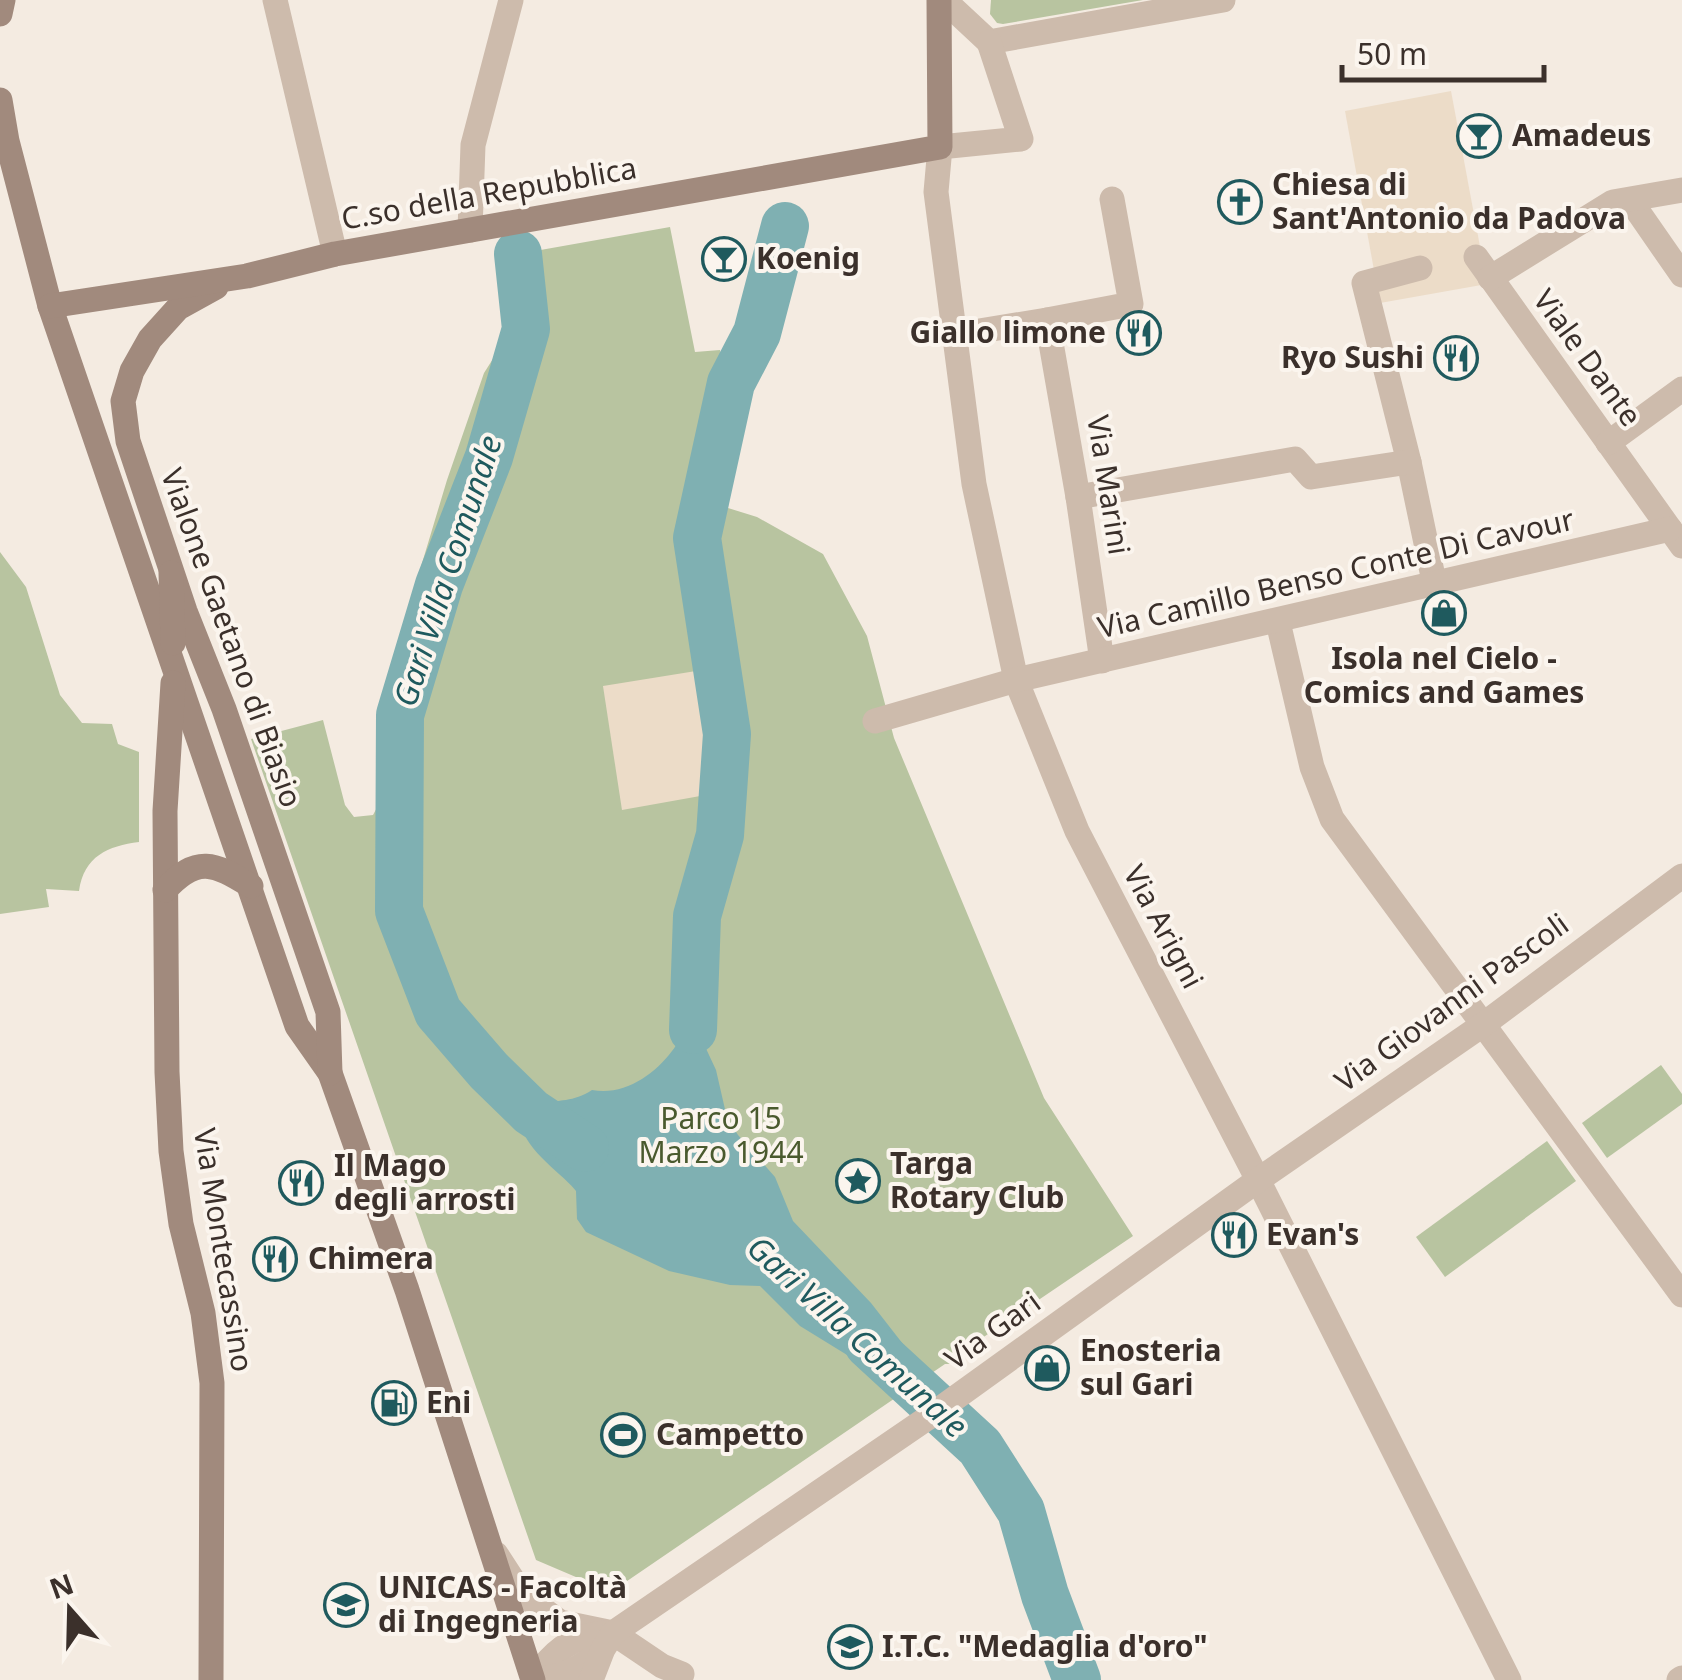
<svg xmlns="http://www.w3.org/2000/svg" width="1682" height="1680" font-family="'Noto Sans',sans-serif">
  <rect width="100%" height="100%" fill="#f4ebe1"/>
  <g fill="#b8c4a0">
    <polygon points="991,0 1143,0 1003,24 997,23 990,14"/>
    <polygon points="670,227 695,352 720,350 734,417 728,508 757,517 823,554 867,636 894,738 1044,1098 1133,1236 963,1351 955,1364 945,1364 611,1592 536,1560 251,739 323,720 345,805 354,817 373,815 387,789 380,703 447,480 484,373 503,343 518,254"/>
    <path d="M0,552L26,587L60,695L82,723L112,724L118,744L139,752V842C108,846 84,856 79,891L46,889L49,907L0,914Z"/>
    <polygon points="1661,1065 1682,1094 1682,1104 1607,1158 1582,1123"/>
    <polygon points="1547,1141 1576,1181 1445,1277 1416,1237"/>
  </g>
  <g fill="#ecdcc8">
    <polygon points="1451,91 1487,284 1380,303 1345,111"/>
    <polygon points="696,671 717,793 622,810 603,686"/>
  </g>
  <path fill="#7fb0b2" d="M686,1030H693L702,1040L716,1070L727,1118L738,1135L775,1177L793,1221L871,1303L917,1362L920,1374L914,1386L906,1390L887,1384L878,1374L800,1326L760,1286L730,1285L669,1271L586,1232L577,1219L576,1191C565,1174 489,1127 540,1106C559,1098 573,1103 592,1090C624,1096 654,1075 672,1051C678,1044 679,1037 686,1030Z"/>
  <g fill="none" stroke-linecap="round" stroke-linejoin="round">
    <g stroke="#7fb0b2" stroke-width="48">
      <polyline points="518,254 526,329 489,457 439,585 400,715 399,911 438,1012 489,1071 531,1112 585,1148"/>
      <polyline points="693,1030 697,916 720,835 727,734 697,538 731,383 757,333 785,226"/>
      <polyline points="868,1344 980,1447 1021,1511 1045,1595 1077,1680"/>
    </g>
    <g stroke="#cdbbac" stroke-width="25">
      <polyline points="275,0 335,254"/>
      <polyline points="944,0 989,42 1223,0"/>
      <polyline points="989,42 1021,139 940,147 936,192 974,484 1016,680 1077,831 1258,1180 1509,1680"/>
      <polyline points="1630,200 1682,275"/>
      <polyline points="470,230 473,145 511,0"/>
      <polyline points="1476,257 1682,546"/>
      <polyline points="1420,268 1364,283 1409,462 1435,586"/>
      <polyline points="1490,278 1613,202 1682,190"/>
      <polyline points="955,335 1047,320"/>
      <polyline points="1608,443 1682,389"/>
      <polyline points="1078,497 1295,459 1311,477 1409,462"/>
      <polyline points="1278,622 1312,767 1332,819 1682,1295"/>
      <polyline points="1102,661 1078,497 1047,320 1131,304 1112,199"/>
      <polyline points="875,721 1016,680 1670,529"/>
      <polyline points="496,1554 522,1594 560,1622 613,1633 662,1666 682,1674"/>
      <path d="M533,1680C552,1653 569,1637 603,1633"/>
      <path d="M536,1680C564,1676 580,1669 602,1650"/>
      <polyline points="591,1680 603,1649 613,1633 926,1419 1258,1180 1484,1024 1682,876"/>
      <polyline points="1679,1680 1682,1678"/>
    </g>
    <g stroke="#a18a7d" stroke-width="25">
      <polyline points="0,14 3,0"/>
      <polyline points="0,100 7,141 50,306 297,1026 330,1073 407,1290 533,1680"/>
      <polyline points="216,287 178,308 150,339 132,371 123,401 128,441 185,611 224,709 328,1012 330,1073"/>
      <polyline points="50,306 247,276 335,254 940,147 939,0"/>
      <polyline points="171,573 173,643"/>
      <polyline points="173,683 165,811 167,1072 171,1151 181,1224 203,1313 212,1383 211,1680"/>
      <path d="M165,890C197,855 214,863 251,886"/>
    </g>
  </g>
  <defs>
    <g id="bar-ring" transform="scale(2.25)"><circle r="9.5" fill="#fbf5ee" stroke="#1f5a5e" stroke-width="1.5"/><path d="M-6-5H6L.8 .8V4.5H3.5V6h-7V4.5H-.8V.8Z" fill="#1f5a5e"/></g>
    <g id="church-ring" transform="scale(2.25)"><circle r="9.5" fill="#fbf5ee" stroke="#1f5a5e" stroke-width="1.5"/><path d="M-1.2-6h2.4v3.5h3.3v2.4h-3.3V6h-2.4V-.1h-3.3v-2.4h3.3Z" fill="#1f5a5e"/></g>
    <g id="restaurant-ring" transform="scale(2.25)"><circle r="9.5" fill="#fbf5ee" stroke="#1f5a5e" stroke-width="1.5"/><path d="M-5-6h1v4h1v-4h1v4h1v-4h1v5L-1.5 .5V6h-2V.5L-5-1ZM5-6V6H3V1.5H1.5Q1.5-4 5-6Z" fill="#1f5a5e"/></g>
    <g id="shop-ring" transform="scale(2.25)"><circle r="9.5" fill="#fbf5ee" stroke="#1f5a5e" stroke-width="1.5"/><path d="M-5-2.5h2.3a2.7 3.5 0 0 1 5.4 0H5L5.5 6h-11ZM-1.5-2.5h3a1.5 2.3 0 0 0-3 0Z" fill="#1f5a5e"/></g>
    <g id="sight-ring" transform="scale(2.25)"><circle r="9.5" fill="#fbf5ee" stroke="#1f5a5e" stroke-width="1.5"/><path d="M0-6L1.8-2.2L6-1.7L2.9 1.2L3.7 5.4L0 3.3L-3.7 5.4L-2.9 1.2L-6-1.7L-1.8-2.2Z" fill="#1f5a5e"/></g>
    <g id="fuel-ring" transform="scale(2.25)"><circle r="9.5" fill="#fbf5ee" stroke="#1f5a5e" stroke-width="1.5"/><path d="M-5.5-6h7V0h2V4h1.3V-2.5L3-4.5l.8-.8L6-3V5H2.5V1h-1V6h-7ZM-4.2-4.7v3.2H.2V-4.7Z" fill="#1f5a5e"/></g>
    <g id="stadium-ring" transform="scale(2.25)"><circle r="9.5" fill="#fbf5ee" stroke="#1f5a5e" stroke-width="1.5"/><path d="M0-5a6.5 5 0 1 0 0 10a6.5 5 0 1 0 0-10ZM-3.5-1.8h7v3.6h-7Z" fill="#1f5a5e"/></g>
    <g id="university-ring" transform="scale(2.25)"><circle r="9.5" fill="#fbf5ee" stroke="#1f5a5e" stroke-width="1.5"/><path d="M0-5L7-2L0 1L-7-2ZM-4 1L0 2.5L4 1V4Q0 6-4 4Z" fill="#1f5a5e"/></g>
    <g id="school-ring" transform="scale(2.25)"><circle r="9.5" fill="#fbf5ee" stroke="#1f5a5e" stroke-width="1.5"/><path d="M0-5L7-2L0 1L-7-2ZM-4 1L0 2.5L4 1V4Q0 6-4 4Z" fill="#1f5a5e"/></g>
  </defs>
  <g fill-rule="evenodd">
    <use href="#bar-ring" x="1479" y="136"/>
    <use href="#church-ring" x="1240" y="202"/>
    <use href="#bar-ring" x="724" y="259"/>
    <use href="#restaurant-ring" x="1139" y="333"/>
    <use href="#restaurant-ring" x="1456" y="358"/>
    <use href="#shop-ring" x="1444" y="613"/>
    <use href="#sight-ring" x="858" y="1181"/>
    <use href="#restaurant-ring" x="301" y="1183"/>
    <use href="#restaurant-ring" x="1234" y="1235"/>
    <use href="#restaurant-ring" x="275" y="1259"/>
    <use href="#shop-ring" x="1047" y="1368"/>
    <use href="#fuel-ring" x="394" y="1403"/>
    <use href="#stadium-ring" x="623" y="1435"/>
    <use href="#university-ring" x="346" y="1605"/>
    <use href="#school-ring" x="850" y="1647"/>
  </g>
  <g text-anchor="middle" stroke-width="8" stroke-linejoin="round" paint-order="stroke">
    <g font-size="30" font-weight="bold" fill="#3b302b" stroke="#fbf5ee" text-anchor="start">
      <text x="1512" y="146">Amadeus</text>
      <text x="1272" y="195">Chiesa di<tspan x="1272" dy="34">Sant'Antonio da Padova</tspan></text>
      <text x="756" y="269">Koenig</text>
      <text x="1106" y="343" text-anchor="end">Giallo limone</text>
      <text x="1424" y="368" text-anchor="end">Ryo Sushi</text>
      <text x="1444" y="669" text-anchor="middle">Isola nel Cielo -<tspan x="1444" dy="34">Comics and Games</tspan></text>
      <text x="890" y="1174">Targa<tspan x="890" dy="34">Rotary Club</tspan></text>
      <text x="334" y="1176">Il Mago<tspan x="334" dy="34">degli arrosti</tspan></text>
      <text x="1266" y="1245">Evan's</text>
      <text x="308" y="1269">Chimera</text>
      <text x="1080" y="1361">Enosteria<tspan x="1080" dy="34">sul Gari</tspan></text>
      <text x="426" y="1413">Eni</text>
      <text x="656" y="1445">Campetto</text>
      <text x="378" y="1598">UNICAS - Facoltà<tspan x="378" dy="34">di Ingegneria</tspan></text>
      <text x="882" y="1657">I.T.C. "Medaglia d'oro"</text>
    </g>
    <g font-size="30" fill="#3b302b" stroke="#fbf5ee">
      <text transform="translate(489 194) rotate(-10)" y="10">C.so della Repubblica</text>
      <text transform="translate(1587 358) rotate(54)" y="10">Viale Dante</text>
      <text transform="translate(1108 485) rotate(81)" y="10">Via Marini</text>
      <text transform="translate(1336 574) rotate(-13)" y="10">Via Camillo Benso Conte Di Cavour</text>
      <text transform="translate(231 638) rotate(70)" y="10">Vialone Gaetano di Biasio</text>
      <text transform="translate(1163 927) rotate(62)" y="10">Via Arigni</text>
      <text transform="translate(1452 1003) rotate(-36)" y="10">Via Giovanni Pascoli</text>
      <text transform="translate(223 1250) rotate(81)" y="10">Via Montecassino</text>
      <text transform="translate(993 1331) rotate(-36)" y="10">Via Gari</text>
    </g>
    <g font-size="30" fill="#4a5a2e" stroke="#fbf5ee">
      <text x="721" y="1129">Parco 15<tspan x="721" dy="34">Marzo 1944</tspan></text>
    </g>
    <g font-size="32" font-style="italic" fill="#1f5a5e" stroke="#fbf5ee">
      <text transform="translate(448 571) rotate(-72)" y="11">Gari Villa Comunale</text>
      <text transform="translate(857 1337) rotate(42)" y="11">Gari Villa Comunale</text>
    </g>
  </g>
  <g transform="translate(70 1610) rotate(340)" stroke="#fbf5ee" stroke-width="8" paint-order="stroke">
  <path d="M0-8L18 38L0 25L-18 38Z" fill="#3b302b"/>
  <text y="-15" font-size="28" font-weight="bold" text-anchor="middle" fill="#3b302b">N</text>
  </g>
  <path d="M1342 65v15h202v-15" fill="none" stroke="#3b302b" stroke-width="5"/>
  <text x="1357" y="65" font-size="30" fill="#3b302b" stroke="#fbf5ee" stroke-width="8" paint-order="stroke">50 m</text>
</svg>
